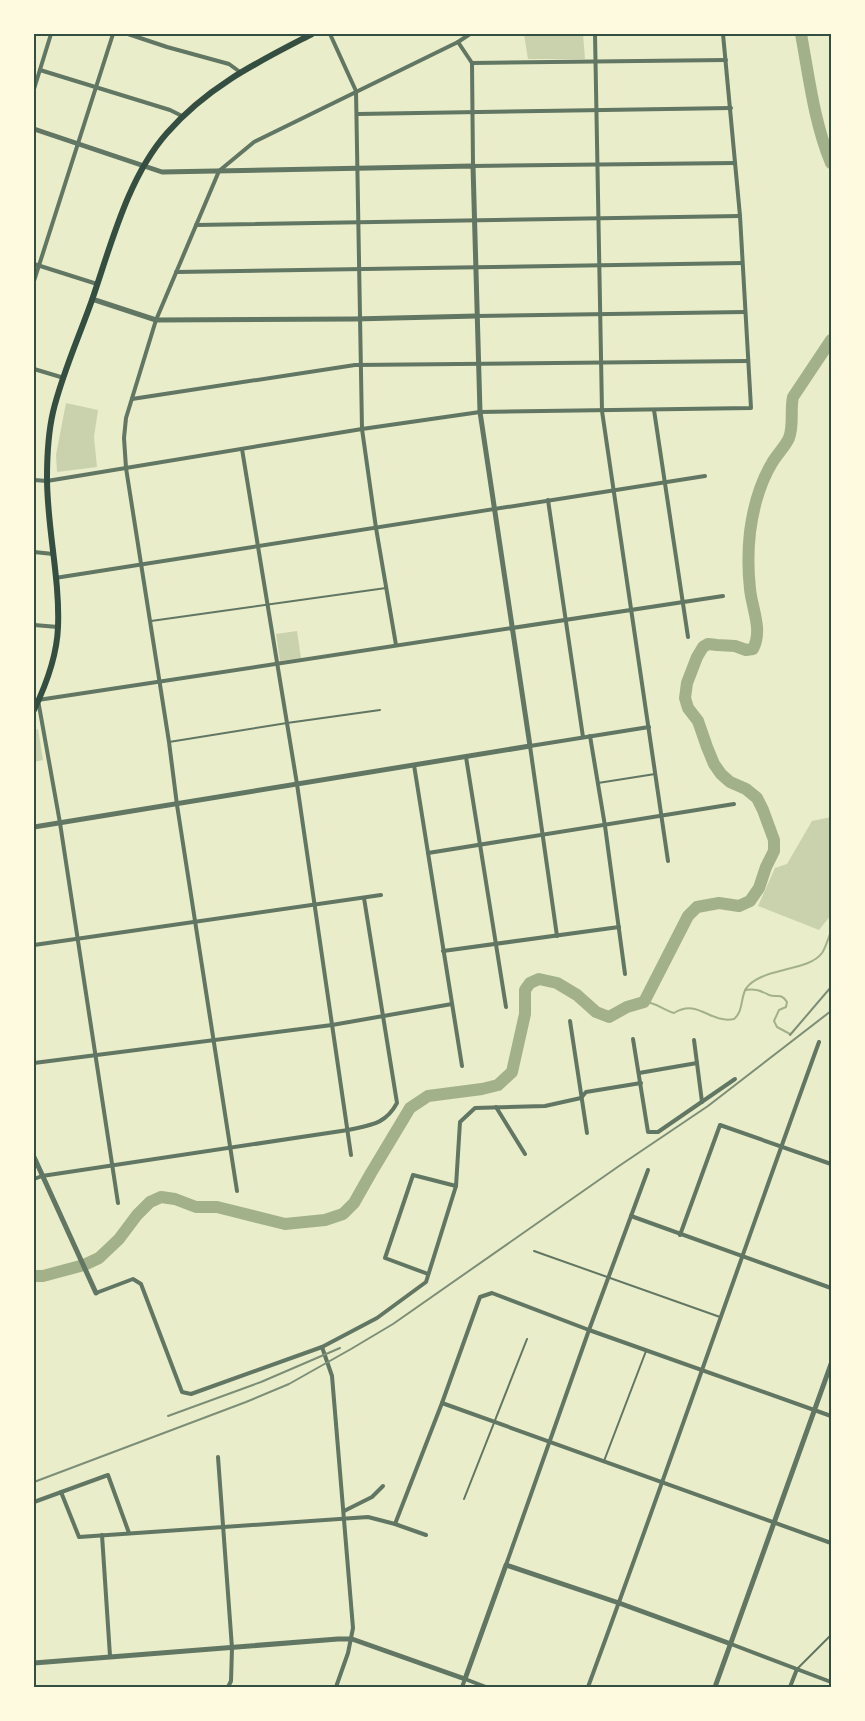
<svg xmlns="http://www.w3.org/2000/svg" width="865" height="1721" font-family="'Varela Round',sans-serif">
  <rect width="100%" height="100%" fill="#e9edc9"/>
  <g fill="#cad2ad">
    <polygon points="524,34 583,34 585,59 528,59"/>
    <polygon points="66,403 98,410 94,437 97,467 57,472 56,455"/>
    <polygon points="297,631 301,658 280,661 276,634"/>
    <polygon points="38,729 43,760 34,762 34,730"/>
    <polygon points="831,817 831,915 819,930 758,906 775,868 787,864 812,821"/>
  </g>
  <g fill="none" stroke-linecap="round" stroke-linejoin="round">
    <g stroke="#a3b18a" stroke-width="2">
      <path d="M745,990C755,988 761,991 769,995C778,998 780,992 787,1002L786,1007L779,1010L774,1021L777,1027L790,1034"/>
      <path d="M644,1002C656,1002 663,1010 674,1013C698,998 710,1024 734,1019C745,1010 739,994 749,985C768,967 809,971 822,953C826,947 828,938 831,932"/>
    </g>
    <g stroke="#a3b18a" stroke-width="12">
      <path d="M801,34C809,77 814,122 831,163"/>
      <path d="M34,1276H43L84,1265L99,1258L119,1239L137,1215L150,1202L161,1197L175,1199L196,1207H217L285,1224L325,1220L343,1214L354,1203L371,1173L410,1108L428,1096L482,1089L498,1085L512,1072L525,1014V990L530,983L539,979L557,983L577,995L596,1012L609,1017L627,1007L644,1002L688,916L697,907L719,903L739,906L750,901L759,888L766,867L774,851V840L763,810L757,798L746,789L730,782L721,774L714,764L707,747L698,721L688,708L685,698L687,683L697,657L703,647L708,644L717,645L735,646L746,650L753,649C763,630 752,609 750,589C748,571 748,550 750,532C753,509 760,483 772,463C777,454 785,447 789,438C794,425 790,410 793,397L831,340"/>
    </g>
    <g stroke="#617663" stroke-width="2">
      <polyline points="151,621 386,588"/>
      <polyline points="169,742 287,723 380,710"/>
      <polyline points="598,783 655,774"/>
      <polyline points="534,1251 720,1317"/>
      <polyline points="604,1461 646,1351"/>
      <polyline points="464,1499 527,1339"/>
      <polyline points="797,1669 831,1635"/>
    </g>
    <g stroke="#617663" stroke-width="4">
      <polyline points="128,34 167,47 229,64 240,72"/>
      <polyline points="330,34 356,91 362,429 376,528 396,645"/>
      <polyline points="595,34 602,411 668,861"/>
      <polyline points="458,42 472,63 473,166 735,163"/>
      <polyline points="472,63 726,60"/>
      <polyline points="40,70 170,110 182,116"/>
      <polyline points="34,89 51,34"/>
      <polyline points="357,114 731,108"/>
      <polyline points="196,225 740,216"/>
      <polyline points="34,264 97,284"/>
      <path d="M176,272C365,268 553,267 742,263"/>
      <polyline points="34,281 113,34"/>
      <polyline points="477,316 745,312"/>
      <polyline points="34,369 64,378"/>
      <polyline points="132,399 355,365 748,361"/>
      <polyline points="654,410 688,637"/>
      <polyline points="242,449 297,784 351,1155"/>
      <polyline points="34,480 47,481 362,429 480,412 751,408 740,216 723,34"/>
      <polyline points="548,500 583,737"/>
      <polyline points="34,552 53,554"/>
      <polyline points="55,578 705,476"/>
      <polyline points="34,625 58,627"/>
      <polyline points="590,736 605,826 625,974"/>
      <polyline points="466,757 506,1007"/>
      <polyline points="414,765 462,1066"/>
      <polyline points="428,853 734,804"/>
      <polyline points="557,936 530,746 649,727"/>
      <polyline points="34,945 381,895"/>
      <polyline points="443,951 619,927"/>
      <polyline points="570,1021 587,1133"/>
      <polyline points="633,1039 648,1132 658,1132 735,1079"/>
      <polyline points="694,1040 702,1102"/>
      <polyline points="34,1063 332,1025 452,1004"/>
      <polyline points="639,1073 697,1063"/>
      <polyline points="496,1107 525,1154"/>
      <path d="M34,1179L42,1176L348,1130C370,1125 385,1125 397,1103L364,898"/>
      <polyline points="237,1191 177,805 169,742 126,468 124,438 126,418 156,320 219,171 254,142 458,42 470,34"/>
      <polyline points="118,1203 60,823 38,700 723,596"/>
      <polyline points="631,1216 831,1288"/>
      <polyline points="680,1235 720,1125 831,1164"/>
      <polyline points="428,1274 385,1258 413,1175 456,1186"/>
      <polyline points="96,1293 133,1279 141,1284 182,1392 191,1394 322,1347 377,1318 426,1282 456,1186 460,1122 475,1108 545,1106 581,1098 586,1092 641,1083"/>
      <polyline points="322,1347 332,1376 353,1628 348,1653 336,1687"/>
      <polyline points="442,1403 831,1543"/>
      <polyline points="218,1457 232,1648 231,1681 228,1687"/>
      <polyline points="61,1492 79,1537 368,1517 395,1524 426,1535"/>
      <polyline points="34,1502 108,1475 129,1533"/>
      <polyline points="344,1511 372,1497 383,1486"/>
      <polyline points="395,1524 442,1403 480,1297 492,1293 589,1330 831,1416"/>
      <polyline points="102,1535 110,1656"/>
      <polyline points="506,1565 589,1330 648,1170"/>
      <polyline points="731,1644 831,1682"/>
      <polyline points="462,1687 465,1679 486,1687"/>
      <path d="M588,1687C667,1473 741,1257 819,1042"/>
      <polyline points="790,1687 797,1669"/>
    </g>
    <g stroke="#617663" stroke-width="5">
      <polyline points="34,129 162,172 473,166 480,412 530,746 34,827"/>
      <polyline points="92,299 156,320 354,319 477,316"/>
      <polyline points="34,1157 96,1293"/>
      <polyline points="34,1663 338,1639 352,1639 465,1679 506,1565 619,1603 731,1644"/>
      <polyline points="715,1687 831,1364"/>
    </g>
    <path stroke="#344e41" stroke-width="6" d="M34,710C46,685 57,656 58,627C60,578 47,528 47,478C47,456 48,434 53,412C62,374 79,337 92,300C111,245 128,177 167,133C208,86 258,62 312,34"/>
    <g stroke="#7c8e77" stroke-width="2">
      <polyline points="790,1035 831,987"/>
      <polyline points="168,1416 261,1382 340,1348"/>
      <polyline points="34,1482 246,1402 289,1384 351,1349 393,1324 619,1166 708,1106 831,1011"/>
    </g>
  </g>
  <rect width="865" height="1721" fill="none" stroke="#fefae0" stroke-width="70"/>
  <rect x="35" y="35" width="795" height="1651" fill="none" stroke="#344e41" stroke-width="2"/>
</svg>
